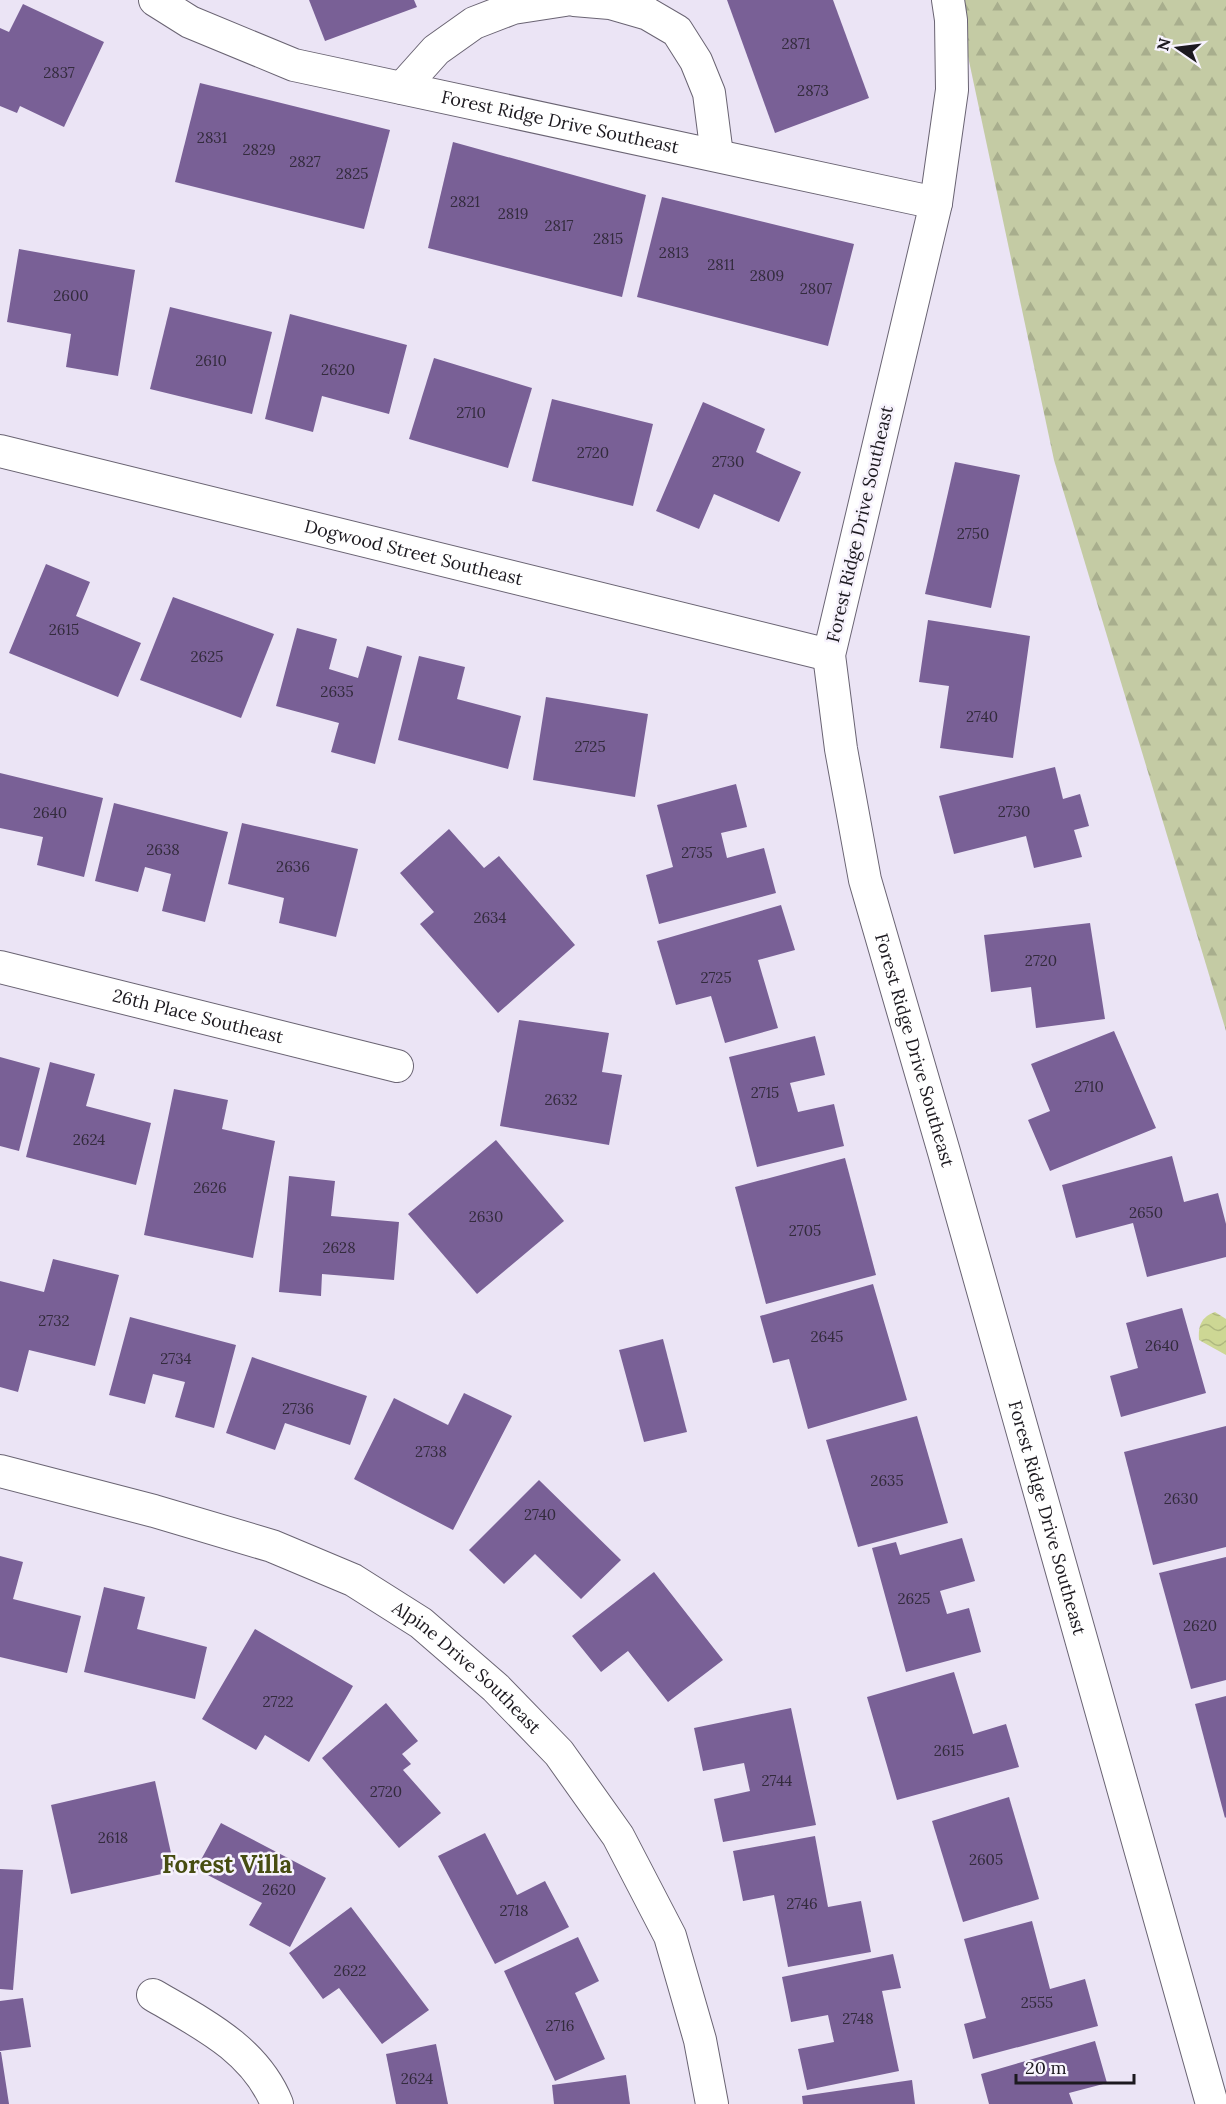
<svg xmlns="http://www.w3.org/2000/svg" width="1226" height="2104" font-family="Lora,serif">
  <defs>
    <pattern id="forest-firs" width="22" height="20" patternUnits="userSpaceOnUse" patternTransform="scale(1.5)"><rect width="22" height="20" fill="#c4cba4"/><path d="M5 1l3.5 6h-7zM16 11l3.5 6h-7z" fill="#a8ae8d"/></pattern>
    <pattern id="water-waves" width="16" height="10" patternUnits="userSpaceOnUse" patternTransform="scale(1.5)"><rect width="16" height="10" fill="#cdd794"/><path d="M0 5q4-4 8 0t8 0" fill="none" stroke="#afb87f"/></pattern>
  </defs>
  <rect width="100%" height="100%" fill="#ebe4f5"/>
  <polygon fill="url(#forest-firs)" points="956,0 1226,0 1226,1031 1054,460"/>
  <path fill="url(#water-waves)" d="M1215,1312L1226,1319V1355L1199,1340C1198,1326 1201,1317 1215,1312Z"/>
  <g fill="#796096">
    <polygon points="309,0 414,0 417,7 325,41"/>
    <polygon points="727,0 833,0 869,98 775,133"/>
    <polygon points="23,4 104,42 64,127 20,106 17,113 0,106 0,28 9,32"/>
    <polygon points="200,83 390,130 364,229 175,182"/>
    <polygon points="453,142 646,195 622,297 428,248"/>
    <polygon points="662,197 854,244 828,346 637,297"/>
    <polygon points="19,249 135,270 118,376 66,367 71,334 7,322"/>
    <polygon points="170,307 272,332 252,414 150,389"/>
    <polygon points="290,314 407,345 389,414 322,396 313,432 265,419"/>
    <polygon points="434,358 532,388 508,468 409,439"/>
    <polygon points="552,399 653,424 633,506 532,481"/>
    <polygon points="703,402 765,429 756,452 801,472 779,522 714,494 699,529 656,511"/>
    <polygon points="955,462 1020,475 991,608 925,594"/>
    <polygon points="46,564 90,582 76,616 141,643 118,697 9,653"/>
    <polygon points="173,597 274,634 241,718 140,680"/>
    <polygon points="928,620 1030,636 1013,758 940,748 949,686 919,682"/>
    <polygon points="297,628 337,639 329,669 358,678 367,646 402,656 375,764 331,752 339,723 276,706"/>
    <polygon points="419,656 465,667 457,699 521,716 508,769 398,740"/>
    <polygon points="546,697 648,714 635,797 533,780"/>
    <polygon points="1055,767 1063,799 1080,794 1089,826 1074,830 1082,857 1034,868 1026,836 954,854 939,796"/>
    <polygon points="0,773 103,798 84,877 37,865 43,837 0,828"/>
    <polygon points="736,784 747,827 721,833 727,858 764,848 776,893 659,924 646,875 673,867 657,805"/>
    <polygon points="114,803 228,832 205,922 162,911 171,874 145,867 138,892 95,881"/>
    <polygon points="242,823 358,849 336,937 279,923 284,898 228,884"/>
    <polygon points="449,829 484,868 499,856 575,945 498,1013 420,924 434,912 400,873"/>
    <polygon points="781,905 795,950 758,960 778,1028 725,1043 711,996 676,1005 657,941"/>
    <polygon points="1090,923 1105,1019 1036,1028 1031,987 991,992 984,935"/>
    <polygon points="519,1020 609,1033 602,1072 622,1075 609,1145 500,1126"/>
    <polygon points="1114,1031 1156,1128 1050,1171 1028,1120 1050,1111 1031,1064"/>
    <polygon points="815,1036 825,1075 790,1083 798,1112 834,1104 844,1146 757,1167 729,1057"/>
    <polygon points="0,1057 40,1068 19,1151 0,1146"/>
    <polygon points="50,1062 95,1074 86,1106 151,1123 136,1185 26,1157"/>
    <polygon points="174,1089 228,1100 222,1129 275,1141 253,1258 144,1235"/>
    <polygon points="496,1140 564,1221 477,1294 408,1214"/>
    <polygon points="1172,1156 1184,1202 1218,1193 1226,1224 1226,1257 1147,1277 1133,1223 1076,1238 1062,1185"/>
    <polygon points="845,1158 876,1275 766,1304 735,1187"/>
    <polygon points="289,1176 335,1181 331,1216 399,1222 394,1280 322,1274 321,1296 279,1292"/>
    <polygon points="53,1259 119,1275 95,1366 29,1350 18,1392 0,1387 0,1281 44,1292"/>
    <polygon points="873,1284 907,1400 808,1429 789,1359 773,1363 760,1316"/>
    <polygon points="1182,1308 1206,1393 1121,1417 1110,1376 1138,1368 1126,1323"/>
    <polygon points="130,1317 236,1345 214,1428 175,1417 185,1382 153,1374 145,1404 109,1395"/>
    <polygon points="663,1339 687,1432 644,1442 619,1350"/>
    <polygon points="252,1357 367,1396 350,1445 285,1423 275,1450 226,1433"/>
    <polygon points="464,1393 512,1416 453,1530 354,1479 394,1398 448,1425"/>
    <polygon points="917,1416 948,1523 858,1547 826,1440"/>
    <polygon points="1226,1426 1226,1547 1153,1565 1124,1452"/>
    <polygon points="539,1480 621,1560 581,1599 535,1554 504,1584 469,1550"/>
    <polygon points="962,1538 975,1581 940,1591 947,1614 969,1608 981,1652 906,1672 872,1548 896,1542 900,1555"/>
    <polygon points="0,1556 23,1562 13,1599 81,1616 67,1673 0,1657"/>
    <polygon points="1226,1557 1226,1680 1191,1689 1159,1573"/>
    <polygon points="654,1572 723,1660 668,1702 628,1651 601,1672 572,1636"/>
    <polygon points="104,1587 145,1597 137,1629 207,1647 195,1699 84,1672"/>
    <polygon points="255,1629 353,1686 309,1762 265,1735 256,1750 202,1719"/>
    <polygon points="954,1672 973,1734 1006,1724 1019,1767 897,1800 867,1697"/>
    <polygon points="1226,1696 1226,1817 1225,1818 1195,1704"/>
    <polygon points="386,1703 418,1741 402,1754 411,1764 403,1770 441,1813 399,1848 322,1758"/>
    <polygon points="791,1708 816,1825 723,1842 714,1799 750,1791 744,1763 703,1771 694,1728"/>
    <polygon points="155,1781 175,1871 71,1894 51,1805"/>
    <polygon points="1009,1797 1039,1899 963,1922 932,1821"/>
    <polygon points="221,1823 326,1878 290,1947 249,1925 262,1903 196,1869"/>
    <polygon points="485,1833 517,1895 545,1881 569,1927 495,1964 438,1856"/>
    <polygon points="815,1836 828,1907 861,1901 871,1952 788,1967 774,1895 743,1901 733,1851"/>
    <polygon points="0,1869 23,1870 13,1990 0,1989"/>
    <polygon points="351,1907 429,2010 382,2044 339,1988 323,1999 289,1953"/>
    <polygon points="1032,1921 1050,1989 1085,1979 1098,2026 973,2059 964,2024 986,2018 964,1939"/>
    <polygon points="578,1937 599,1981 575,1993 605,2059 555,2081 504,1971"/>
    <polygon points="893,1954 901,1988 882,1991 899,2071 807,2090 798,2049 834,2042 828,2015 791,2022 782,1977"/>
    <polygon points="23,1998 31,2047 0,2051 0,2001"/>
    <polygon points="1095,2041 1107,2083 1069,2093 1073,2104 989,2104 981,2074"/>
    <polygon points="436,2044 448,2104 396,2104 386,2054"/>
    <polygon points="0,2052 1,2052 9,2104 0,2104"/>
    <polygon points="626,2075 630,2104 554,2104 552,2085"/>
    <polygon points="912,2080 915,2104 803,2104 802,2096"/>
  </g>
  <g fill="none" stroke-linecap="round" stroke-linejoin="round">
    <g stroke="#6a6473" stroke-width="34">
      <g id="minor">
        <path id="s1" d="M155,0L190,22L294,65L936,203"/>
        <polyline points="574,0 610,3 648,14 677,31 696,61 709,93 717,155"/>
        <path id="s2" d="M948,0L951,20L952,90L936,203L829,655L841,749L865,880L944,1152L1212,2104"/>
        <polyline points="402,88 436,50 474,23 513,8 565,0"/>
        <path id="s3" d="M0,451L829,655"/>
        <path id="s4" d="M0,967L397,1066"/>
        <path id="s5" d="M0,1471L154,1511L272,1546L353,1580L421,1623L496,1688L559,1753L618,1836L670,1936L700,2040L712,2104"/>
        <path d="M153,1995C201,2023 255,2049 277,2104"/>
      </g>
    </g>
    <use href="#minor" stroke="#fff" stroke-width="32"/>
  </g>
  <g text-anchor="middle" stroke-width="5" stroke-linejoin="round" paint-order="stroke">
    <g font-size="15" fill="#332b3d">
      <text x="796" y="49">2871</text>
      <text x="59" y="78">2837</text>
      <text x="813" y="96">2873</text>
      <text x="212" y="143">2831</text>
      <text x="259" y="155">2829</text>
      <text x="305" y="167">2827</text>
      <text x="352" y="179">2825</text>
      <text x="465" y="207">2821</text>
      <text x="513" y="219">2819</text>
      <text x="559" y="231">2817</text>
      <text x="608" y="244">2815</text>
      <text x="674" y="258">2813</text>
      <text x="721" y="270">2811</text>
      <text x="767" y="281">2809</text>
      <text x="816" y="294">2807</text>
      <text x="71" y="301">2600</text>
      <text x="211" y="366">2610</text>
      <text x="338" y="375">2620</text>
      <text x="471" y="418">2710</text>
      <text x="593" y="458">2720</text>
      <text x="728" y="467">2730</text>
      <text x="973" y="539">2750</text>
      <text x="64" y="635">2615</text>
      <text x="207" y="662">2625</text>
      <text x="337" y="697">2635</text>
      <text x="982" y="722">2740</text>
      <text x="590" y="752">2725</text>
      <text x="1014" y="817">2730</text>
      <text x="50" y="818">2640</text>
      <text x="163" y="855">2638</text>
      <text x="697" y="858">2735</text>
      <text x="293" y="872">2636</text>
      <text x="490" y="923">2634</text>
      <text x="1041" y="966">2720</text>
      <text x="716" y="983">2725</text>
      <text x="1089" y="1092">2710</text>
      <text x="765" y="1098">2715</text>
      <text x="561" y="1105">2632</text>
      <text x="89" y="1145">2624</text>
      <text x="210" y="1193">2626</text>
      <text x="1146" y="1218">2650</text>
      <text x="486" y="1222">2630</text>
      <text x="805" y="1236">2705</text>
      <text x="339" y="1253">2628</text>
      <text x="54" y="1326">2732</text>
      <text x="827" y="1342">2645</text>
      <text x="1162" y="1351">2640</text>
      <text x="176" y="1364">2734</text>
      <text x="298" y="1414">2736</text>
      <text x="431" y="1457">2738</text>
      <text x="887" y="1486">2635</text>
      <text x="1181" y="1504">2630</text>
      <text x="540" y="1520">2740</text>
      <text x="914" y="1604">2625</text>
      <text x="1200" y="1631">2620</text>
      <text x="278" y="1707">2722</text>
      <text x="949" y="1756">2615</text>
      <text x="777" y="1786">2744</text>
      <text x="386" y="1797">2720</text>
      <text x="113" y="1843">2618</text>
      <text x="986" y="1865">2605</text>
      <text x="279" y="1895">2620</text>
      <text x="802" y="1909">2746</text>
      <text x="514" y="1916">2718</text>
      <text x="350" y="1976">2622</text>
      <text x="1037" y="2008">2555</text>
      <text x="858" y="2024">2748</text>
      <text x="560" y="2031">2716</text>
      <text x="417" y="2084">2624</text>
    </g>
    <g font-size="18" fill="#1c191f" stroke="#f7f3fd">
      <text dy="6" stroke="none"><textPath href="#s1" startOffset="426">Forest Ridge Drive Southeast</textPath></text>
      <text transform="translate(860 524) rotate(-77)" y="6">Forest Ridge Drive Southeast</text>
      <text dy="6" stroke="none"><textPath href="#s3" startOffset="426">Dogwood Street Southeast</textPath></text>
      <text dy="6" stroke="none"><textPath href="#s4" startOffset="204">26th Place Southeast</textPath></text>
      <text dy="6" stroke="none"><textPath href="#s2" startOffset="1074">Forest Ridge Drive Southeast</textPath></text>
      <text dy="6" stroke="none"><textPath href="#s2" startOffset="1560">Forest Ridge Drive Southeast</textPath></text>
      <text dy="6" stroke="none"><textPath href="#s5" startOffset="514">Alpine Drive Southeast</textPath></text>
    </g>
    <g font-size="24" font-weight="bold" fill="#474d12" stroke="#f7f3fd">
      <text x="227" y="1873">Forest Villa</text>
    </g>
  </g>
  <g transform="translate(1178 48) rotate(284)" stroke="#f7f3fd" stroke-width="4.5" paint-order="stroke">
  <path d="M0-4.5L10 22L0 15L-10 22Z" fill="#1c191f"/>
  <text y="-9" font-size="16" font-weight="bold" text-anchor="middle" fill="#1c191f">N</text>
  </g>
  <path d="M1016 2074v9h118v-9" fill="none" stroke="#1c191f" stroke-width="3"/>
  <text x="1025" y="2074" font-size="18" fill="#1c191f" stroke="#f7f3fd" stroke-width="4.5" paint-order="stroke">20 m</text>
</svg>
